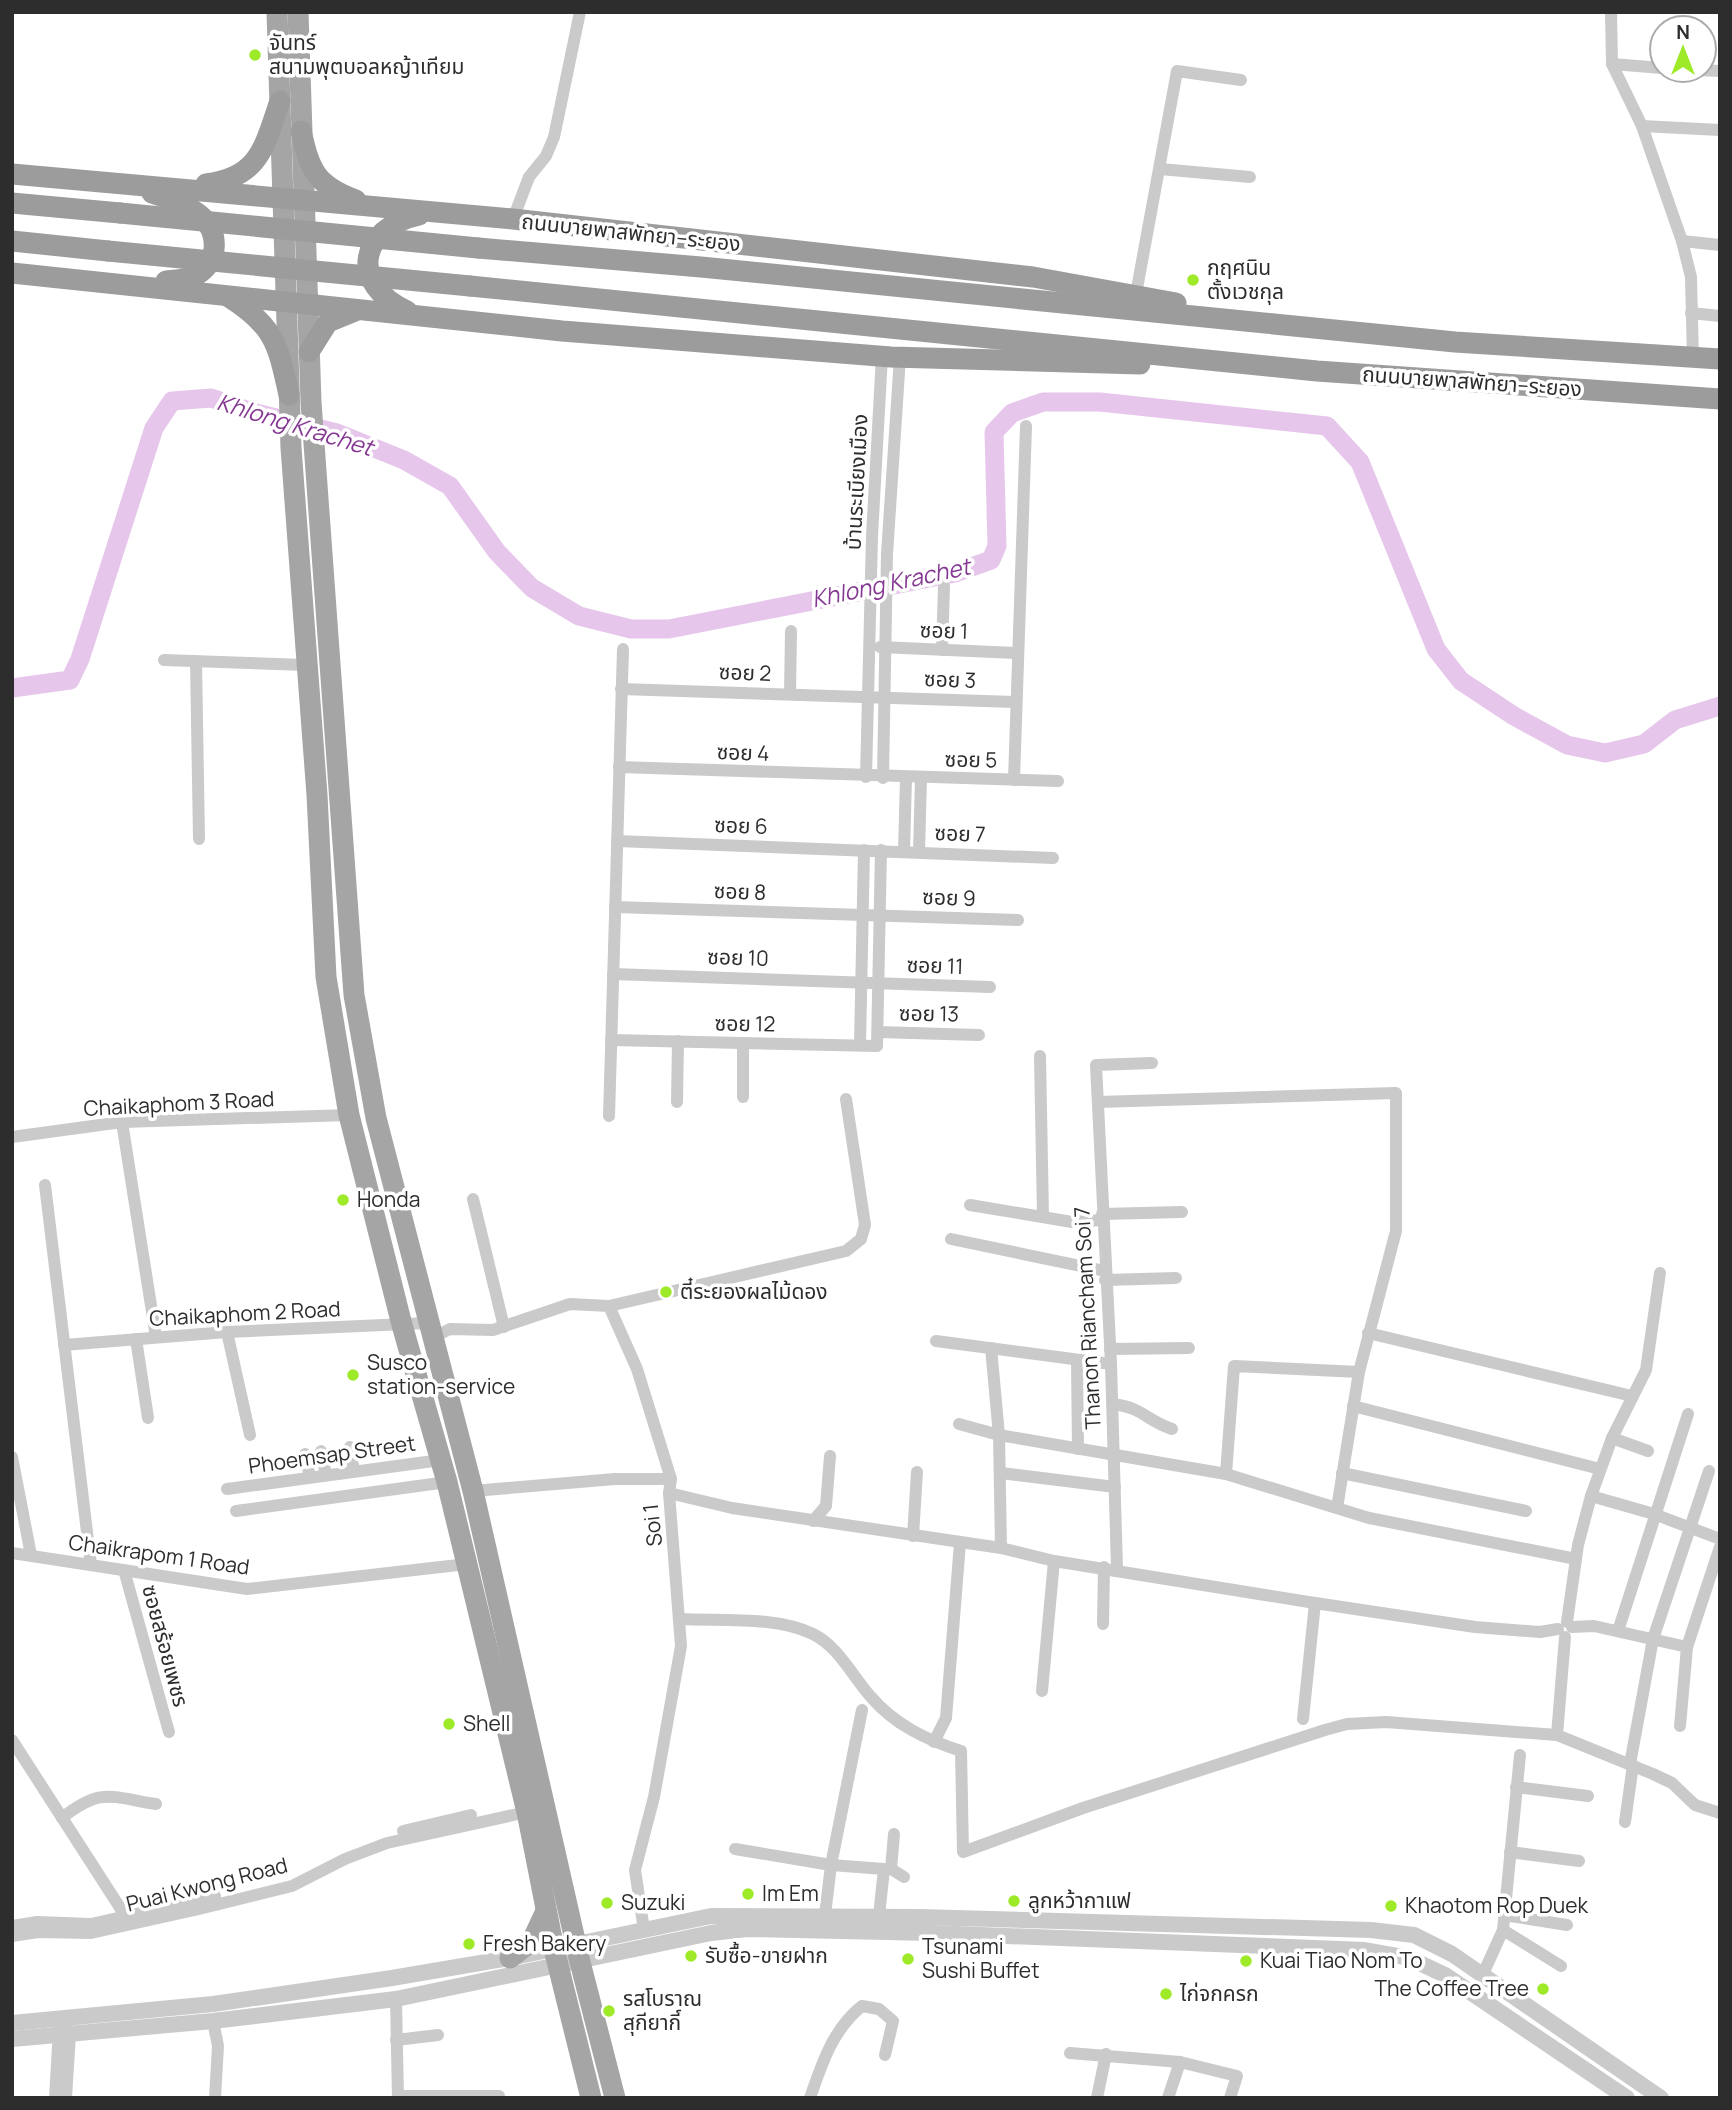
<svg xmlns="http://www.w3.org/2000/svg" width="1732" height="2110" font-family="Manrope,'Noto Sans Thai',sans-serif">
  <rect width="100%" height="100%" fill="#fff"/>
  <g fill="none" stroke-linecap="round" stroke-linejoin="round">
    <polyline stroke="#e7c6ec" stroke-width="19" points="12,688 70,680 80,659 154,428 172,401 211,398 252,412 337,433 404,460 450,486 497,552 532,588 579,616 631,629 669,629 955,573 991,560 997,546 994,432 1012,413 1043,402 1100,402 1327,426 1360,462 1436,649 1461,681 1514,716 1567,745 1605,753 1644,744 1675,720 1720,706"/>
    <g stroke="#cacaca" stroke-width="12">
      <polyline points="1611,12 1612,64 1642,126 1682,241 1691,277 1693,358"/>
      <polyline points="1612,64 1662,68"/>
      <polyline points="1698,70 1720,71"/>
      <polyline points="1642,126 1720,130"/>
      <polyline points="1160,169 1250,177"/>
      <polyline points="513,219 529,177 546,156 554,137 580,12"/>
      <polyline points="1682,241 1720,245"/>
      <polyline points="1136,294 1177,71 1241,80"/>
      <polyline points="1691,313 1720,316"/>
      <polyline points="880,647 1016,653"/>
      <polyline points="942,650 944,586"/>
      <polyline points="164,660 306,665"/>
      <polyline points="196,661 199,839"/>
      <polyline points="621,689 1015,702"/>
      <polyline points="790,694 791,631"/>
      <polyline points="619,767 1058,781"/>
      <polyline points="866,777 872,536 882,356"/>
      <polyline points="883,778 887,554 900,357"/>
      <polyline points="1014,780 1026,426"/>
      <polyline points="617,841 1053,858"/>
      <polyline points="904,851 906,778"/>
      <polyline points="919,852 921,778"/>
      <polyline points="615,907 1018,920"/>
      <polyline points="613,974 990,987"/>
      <polyline points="878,1032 979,1035"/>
      <polyline points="611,1040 877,1046 881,850"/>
      <polyline points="860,1045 864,850"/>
      <polyline points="1040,1056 1043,1217"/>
      <polyline points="743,1097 743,1043"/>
      <polyline points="677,1102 678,1041"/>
      <polyline points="1098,1102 1396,1093 1396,1231 1359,1372 1337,1508"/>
      <polyline points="609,1116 623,649"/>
      <polyline points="122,1122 156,1337"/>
      <polyline points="12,1137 122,1122 349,1115"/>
      <polyline points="45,1185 91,1565"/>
      <polyline points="473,1199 504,1327"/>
      <polyline points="970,1205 1072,1222 1102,1220"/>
      <polyline points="1102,1214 1182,1212"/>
      <polyline points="951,1239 1105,1271"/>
      <polyline points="1105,1280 1176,1278"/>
      <polyline points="609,1306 846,1251 861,1239 865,1225 846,1099"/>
      <polyline points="227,1332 250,1435"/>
      <polyline points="1368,1333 1632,1396"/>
      <polyline points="432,1338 450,1329 493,1330 570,1304 609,1306 637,1369 671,1479 669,1493 681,1646 654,1797 635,1870 644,1930"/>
      <polyline points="136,1339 148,1418"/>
      <polyline points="936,1341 1111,1364"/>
      <polyline points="64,1345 227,1332 428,1323"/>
      <polyline points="991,1348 999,1435 1001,1548"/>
      <polyline points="1110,1349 1189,1348"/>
      <polyline points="1077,1362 1078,1449"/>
      <path d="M1113,1404C1144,1408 1145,1420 1172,1429"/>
      <polyline points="1353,1406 1600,1469"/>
      <polyline points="959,1424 999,1435 1226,1474 1369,1518 1576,1559"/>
      <polyline points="1612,1438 1648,1451"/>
      <polyline points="350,1447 354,1471"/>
      <polyline points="321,1451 326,1475"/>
      <polyline points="305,1454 310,1477"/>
      <polyline points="12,1457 31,1555"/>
      <polyline points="1001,1473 1115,1487"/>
      <polyline points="1342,1473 1526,1511"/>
      <polyline points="1226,1474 1234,1366 1359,1372"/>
      <polyline points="227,1489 441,1460"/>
      <polyline points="473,1491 615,1479 671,1479"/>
      <polyline points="669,1493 732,1508 1001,1548 1054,1561 1315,1603 1475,1627 1540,1632 1558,1629"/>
      <polyline points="1591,1496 1654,1514 1720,1539"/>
      <polyline points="236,1511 447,1482"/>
      <polyline points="813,1521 826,1506 830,1456"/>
      <polyline points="913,1536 917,1472"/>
      <polyline points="12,1553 247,1589 467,1564"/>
      <polyline points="1117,1569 1111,1364 1096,1065 1152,1063"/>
      <polyline points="124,1570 169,1732"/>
      <path d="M681,1619C722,1621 776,1616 813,1634C838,1646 853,1677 871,1697C895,1725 927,1740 961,1751L963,1852L1083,1808L1325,1730L1347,1724L1386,1722L1557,1735L1653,1774L1672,1783L1695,1805L1720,1813"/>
      <polyline points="1567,1622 1578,1545 1591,1496 1612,1438 1646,1370 1660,1273"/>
      <polyline points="1103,1624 1104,1567"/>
      <polyline points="1572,1627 1594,1626 1687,1647"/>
      <polyline points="1618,1631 1688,1414"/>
      <polyline points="1042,1691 1054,1561"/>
      <polyline points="1303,1719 1315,1603"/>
      <polyline points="1680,1726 1687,1647 1720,1547"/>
      <polyline points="1557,1735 1565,1637"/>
      <polyline points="12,1740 126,1917"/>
      <polyline points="934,1742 946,1718 960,1543"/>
      <polyline points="1630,1764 1653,1639 1709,1471"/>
      <polyline points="1516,1787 1588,1796"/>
      <path d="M62,1818C101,1787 111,1797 156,1804"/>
      <polyline points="1625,1822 1633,1765"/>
      <polyline points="403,1831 471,1815"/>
      <polyline points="735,1849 831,1865 884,1869 879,1916"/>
      <polyline points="1510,1852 1579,1861"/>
      <polyline points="884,1869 891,1869 894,1834"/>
      <polyline points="891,1869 904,1877"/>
      <polyline points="825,1915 831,1865 862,1710"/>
      <polyline points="1504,1915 1567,1925"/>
      <polyline points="12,1926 37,1922 91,1924 215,1896"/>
      <polyline points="1503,1930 1561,1966"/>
      <polyline points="12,1936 38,1932 91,1933 199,1909 292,1886 345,1859 387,1843 527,1812"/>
      <polyline points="1483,1974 1503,1930 1520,1755"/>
      <polyline points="396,1999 398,2098"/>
      <polyline points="213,2021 218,2046 215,2098"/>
      <polyline points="396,2040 438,2035"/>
      <polyline points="1070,2053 1180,2062 1237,2076 1230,2098"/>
      <polyline points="398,2096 499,2096"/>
      <polyline points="55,2098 59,2029"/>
      <polyline points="66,2098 70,2034 66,2025"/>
      <path d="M810,2098C822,2063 833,2029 862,2006L879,2009L893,2021L885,2055"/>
      <polyline points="1097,2098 1106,2054"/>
      <polyline points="1168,2098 1180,2062"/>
    </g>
    <g stroke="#cacaca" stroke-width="16">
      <polyline points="12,2023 213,2004 392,1978 510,1958 711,1916 920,1917 1371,1930 1414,1935 1452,1954 1661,2098"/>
      <polyline points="12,2039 213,2021 396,1999 711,1933 747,1929 931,1933 1365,1950 1409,1958 1445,1975 1627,2098"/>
    </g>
    <g stroke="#a5a5a5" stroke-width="21">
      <polyline points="277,12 291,448 317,795 326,977 349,1115 402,1325 447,1482 527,1812 554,1949 591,2098"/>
      <polyline points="298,12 311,402 354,995 376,1118 473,1491 580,1962 615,2098"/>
      <polyline points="510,1958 532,1941 546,1911"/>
    </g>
    <g stroke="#9c9c9c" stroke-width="21">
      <path d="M301,131C310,170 315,185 356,200"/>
      <polyline points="12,174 513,219 1033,277 1176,303"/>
      <path d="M206,184C260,177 264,147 280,101"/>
      <path d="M152,193C169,199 188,204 202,217C219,233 219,261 198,274C189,280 176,280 166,281"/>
      <polyline points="12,203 120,213"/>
      <polyline points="12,241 108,251"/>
      <polyline points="478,248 701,267 1455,342 1720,359"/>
      <polyline points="12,273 562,331 891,357 1140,364"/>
      <polyline points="470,286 1317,371 1720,399"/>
      <path d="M229,297C275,326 278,345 289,395"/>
      <path d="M407,311C348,284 359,228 419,215"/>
      <polyline points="309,352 328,322 355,311"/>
    </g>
    <g stroke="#9c9c9c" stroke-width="21">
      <polyline points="120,213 478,248"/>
      <polyline points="108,251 470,286"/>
    </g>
  </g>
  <g fill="#9eea29" stroke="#fff" stroke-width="2.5">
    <circle cx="255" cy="55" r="7"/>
    <circle cx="1193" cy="280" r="7"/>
    <circle cx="343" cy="1200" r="7"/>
    <circle cx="666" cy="1292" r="7"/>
    <circle cx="353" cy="1375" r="7"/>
    <circle cx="449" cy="1724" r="7"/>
    <circle cx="748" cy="1894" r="7"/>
    <circle cx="1014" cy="1901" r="7"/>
    <circle cx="607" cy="1903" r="7"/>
    <circle cx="1391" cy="1906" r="7"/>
    <circle cx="469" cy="1944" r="7"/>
    <circle cx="691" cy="1956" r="7"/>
    <circle cx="908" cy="1959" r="7"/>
    <circle cx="1246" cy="1961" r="7"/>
    <circle cx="1543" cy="1989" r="7"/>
    <circle cx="1166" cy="1994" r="7"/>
    <circle cx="609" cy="2011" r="7"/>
  </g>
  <g text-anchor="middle" stroke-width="7" stroke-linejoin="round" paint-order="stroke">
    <g font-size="21" fill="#2d2d2d" stroke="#fff" text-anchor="start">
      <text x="269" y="50">จันทร์<tspan x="269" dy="24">สนามพุตบอลหญ้าเทียม</tspan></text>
      <text x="1207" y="275">กฤศนิน<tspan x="1207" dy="24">ตั้งเวชกุล</tspan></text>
      <text x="357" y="1207">Honda</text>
      <text x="680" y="1299">ตี๋ระยองผลไม้ดอง</text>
      <text x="367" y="1370">Susco<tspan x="367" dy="24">station-service</tspan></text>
      <text x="463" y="1731">Shell</text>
      <text x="762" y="1901">Im Em</text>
      <text x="1028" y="1908">ลูกหว้ากาแฟ</text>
      <text x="621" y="1910">Suzuki</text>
      <text x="1405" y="1913">Khaotom Rop Duek</text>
      <text x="483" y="1951">Fresh Bakery</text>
      <text x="922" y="1954">Tsunami<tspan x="922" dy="24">Sushi Buffet</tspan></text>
      <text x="705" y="1963">รับซื้อ-ขายฝาก</text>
      <text x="1260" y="1968">Kuai Tiao Nom To</text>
      <text x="1529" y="1996" text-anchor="end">The Coffee Tree</text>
      <text x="1180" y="2001">ไก่จกครก</text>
      <text x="623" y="2006">รสโบราณ<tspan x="623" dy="24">สุกียากี์</tspan></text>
    </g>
    <g font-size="21" fill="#2d2d2d" stroke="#fff">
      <text transform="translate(631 233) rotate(6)" y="7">ถนนบายพาสพัทยา–ระยอง</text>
      <text transform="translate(1472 382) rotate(4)" y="7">ถนนบายพาสพัทยา–ระยอง</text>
      <text transform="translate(857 482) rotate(-87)" y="7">บ้านระเบียงเมือง</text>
      <text transform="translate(944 631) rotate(2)" y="7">ซอย 1</text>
      <text transform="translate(745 673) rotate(2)" y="7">ซอย 2</text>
      <text transform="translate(950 680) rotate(2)" y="7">ซอย 3</text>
      <text transform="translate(743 753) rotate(2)" y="7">ซอย 4</text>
      <text transform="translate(971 760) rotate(1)" y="7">ซอย 5</text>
      <text transform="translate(741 826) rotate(2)" y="7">ซอย 6</text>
      <text transform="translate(960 834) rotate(2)" y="7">ซอย 7</text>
      <text transform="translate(740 892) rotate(2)" y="7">ซอย 8</text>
      <text transform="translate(949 898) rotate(2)" y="7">ซอย 9</text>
      <text transform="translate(738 958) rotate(2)" y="7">ซอย 10</text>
      <text transform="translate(935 966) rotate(2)" y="7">ซอย 11</text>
      <text transform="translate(929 1014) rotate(1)" y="7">ซอย 13</text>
      <text transform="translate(745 1024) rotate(1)" y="7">ซอย 12</text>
      <text transform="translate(179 1104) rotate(-3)" y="7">Chaikaphom 3 Road</text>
      <text transform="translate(245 1314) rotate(-3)" y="7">Chaikaphom 2 Road</text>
      <text transform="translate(1088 1318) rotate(-93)" y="7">Thanon Riancham Soi 7</text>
      <text transform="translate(332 1455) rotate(-8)" y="7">Phoemsap Street</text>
      <text transform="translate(653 1525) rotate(-96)" y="7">Soi 1</text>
      <text transform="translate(159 1555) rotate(8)" y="7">Chaikrapom 1 Road</text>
      <text transform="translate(165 1646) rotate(75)" y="7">ซอยสร้อยเพชร</text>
      <text transform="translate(207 1885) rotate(-14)" y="7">Puai Kwong Road</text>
    </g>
    <g font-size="23" font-style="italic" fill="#853992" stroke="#fff">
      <text transform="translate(295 425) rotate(17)" y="8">Khlong Krachet</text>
      <text transform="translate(891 583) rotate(-12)" y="8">Khlong Krachet</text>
    </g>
  </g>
  <rect width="1732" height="2110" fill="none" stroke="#2d2d2d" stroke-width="28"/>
  <g transform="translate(1683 49)"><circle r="33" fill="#ffffff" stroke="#ababab" stroke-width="2"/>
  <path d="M0-5L12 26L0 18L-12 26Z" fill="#9eea29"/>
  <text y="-10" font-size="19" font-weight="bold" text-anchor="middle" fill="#2d2d2d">N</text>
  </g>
</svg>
